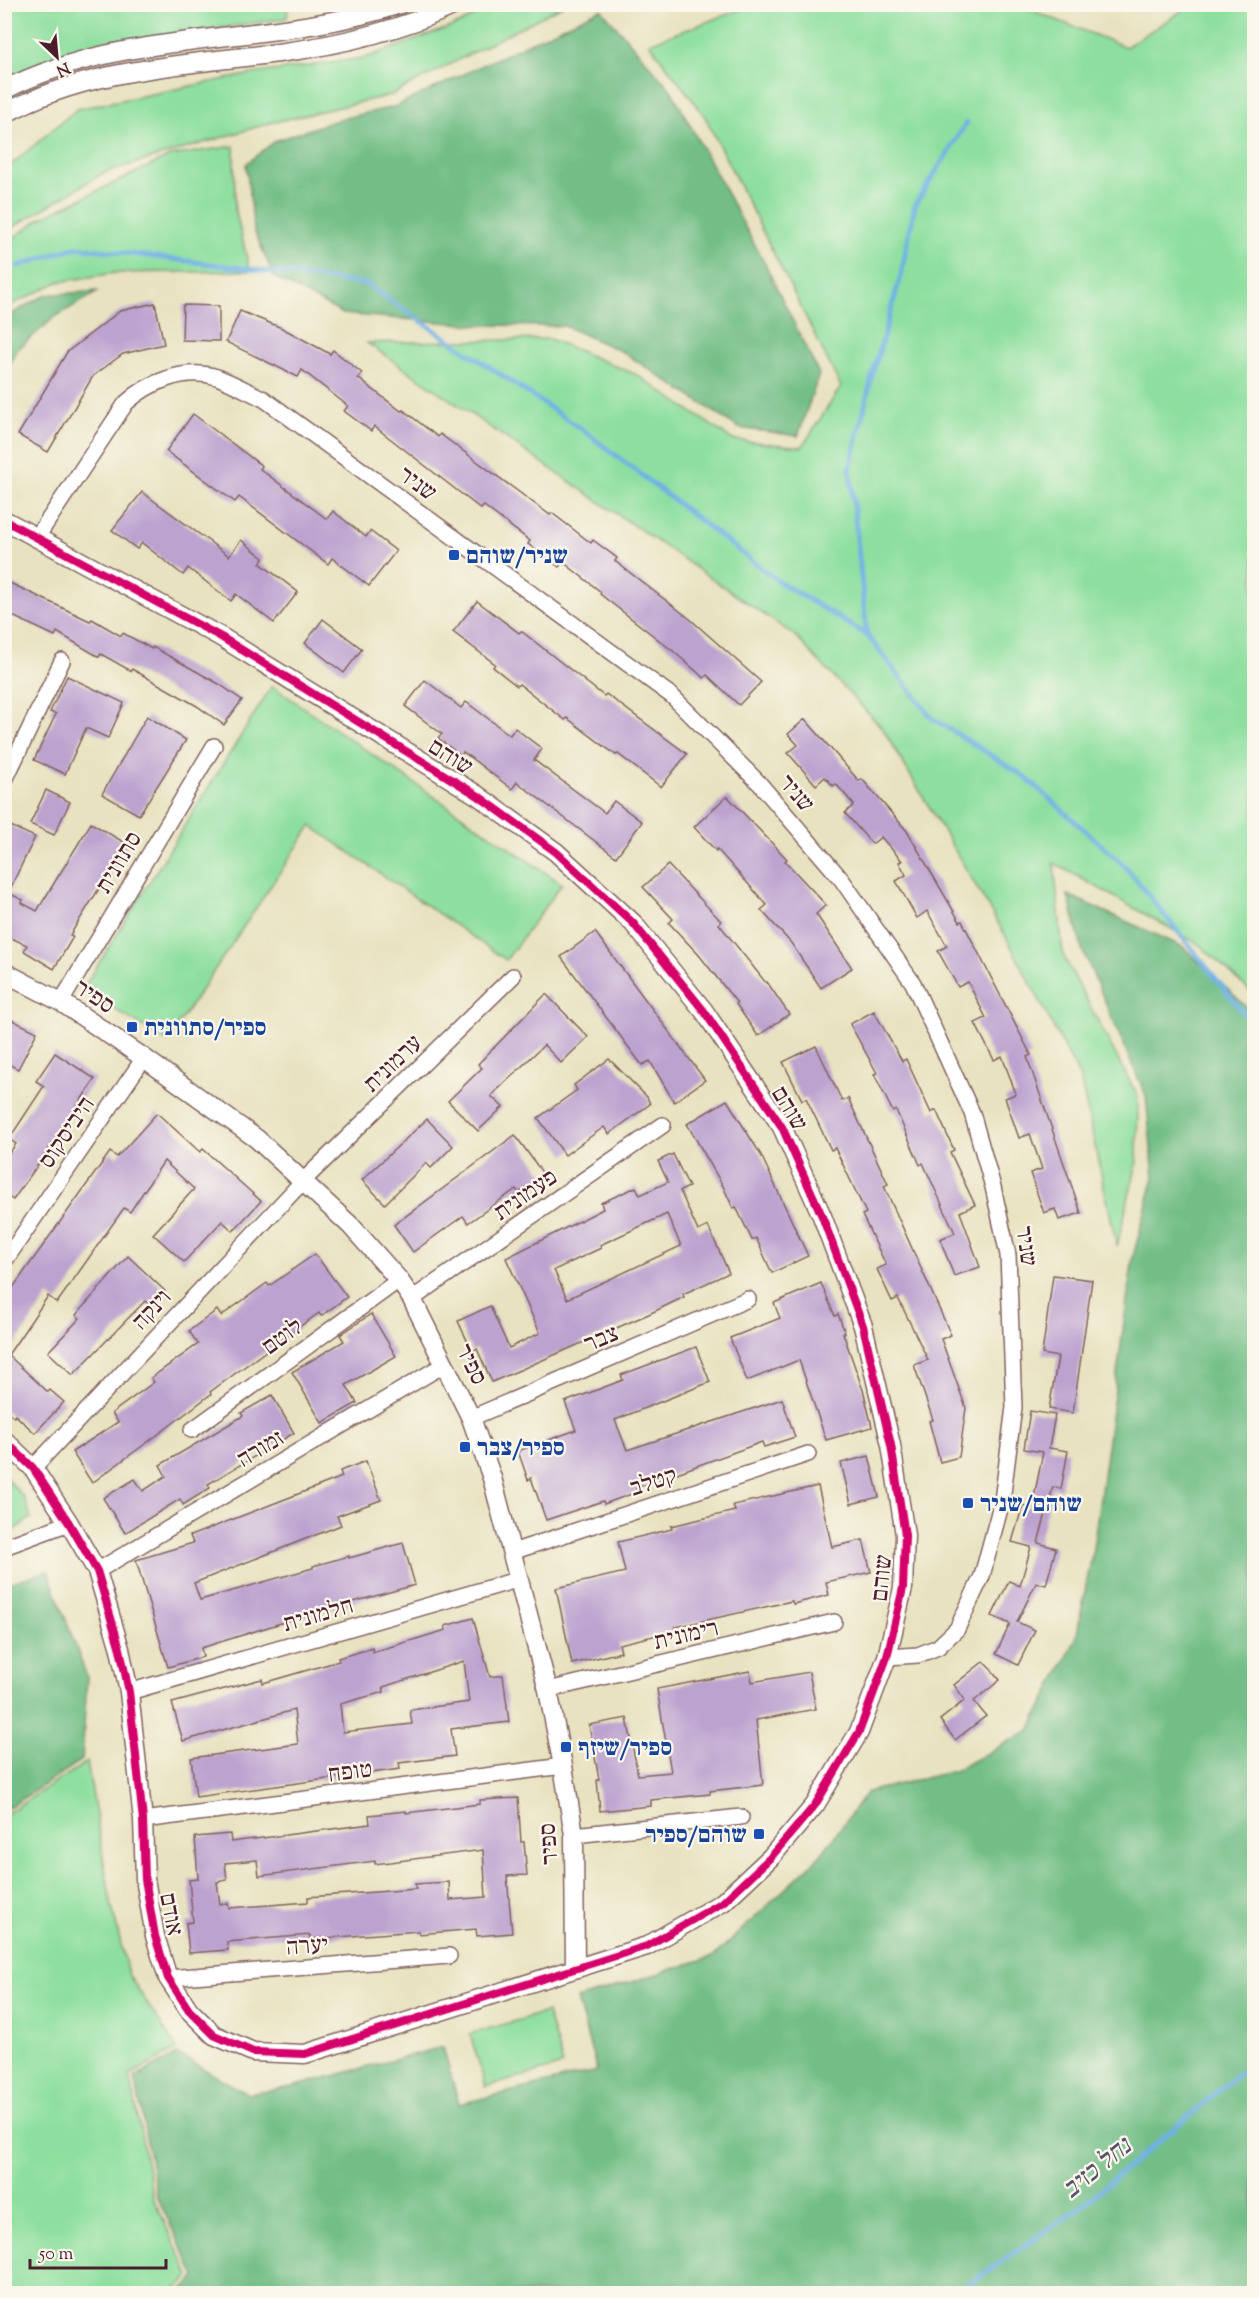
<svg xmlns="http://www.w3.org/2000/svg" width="1259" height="2298" font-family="'Sorts Mill Goudy','Frank Ruhl Libre',serif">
  <rect width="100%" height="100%" fill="#fbf7ec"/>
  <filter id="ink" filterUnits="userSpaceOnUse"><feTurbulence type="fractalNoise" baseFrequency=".0167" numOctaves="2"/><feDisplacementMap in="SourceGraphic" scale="12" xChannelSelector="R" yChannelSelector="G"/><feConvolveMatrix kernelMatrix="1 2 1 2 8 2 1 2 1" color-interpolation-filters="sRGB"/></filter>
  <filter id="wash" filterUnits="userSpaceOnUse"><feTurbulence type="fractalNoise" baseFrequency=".008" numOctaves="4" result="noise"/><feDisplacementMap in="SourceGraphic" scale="24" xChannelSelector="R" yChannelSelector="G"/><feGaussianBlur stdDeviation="1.35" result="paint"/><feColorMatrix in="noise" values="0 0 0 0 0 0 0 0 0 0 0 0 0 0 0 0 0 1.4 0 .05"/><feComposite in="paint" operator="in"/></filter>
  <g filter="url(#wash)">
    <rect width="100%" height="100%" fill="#e8e2c0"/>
    <g fill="#8edf9f" stroke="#6c7f65" stroke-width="1.5">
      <polygon points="496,4 564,5 391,95 270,123 103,173 5,232 5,170 77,109 251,74 365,58 459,24"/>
      <polygon points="1015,4 1126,47 1191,5 1254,5 1254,995 1200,945 1054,863 1063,955 1138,1097 1137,1163 1117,1246 1080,1077 1005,935 883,729 794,635 367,343 550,339 637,375 733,440 802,447 841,387 704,115 649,43 753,5"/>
      <polygon points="4,5 288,5 287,18 108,45 49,64 5,84"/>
      <polygon points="234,146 235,209 250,271 114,273 58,282 5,308 5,244 41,218 170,156"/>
      <polygon points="272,686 562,884 506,960 311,826 167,1041 82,990"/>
      <polygon points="4,1475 24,1498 31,1518 5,1536"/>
      <polygon points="87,1762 111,1903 128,1974 177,2049 130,2075 153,2198 190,2276 172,2293 5,2293 5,1812 9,1812"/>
      <polygon points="547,2012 563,2065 486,2087 470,2034"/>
    </g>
    <g fill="#72be86" stroke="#5e6e58" stroke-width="1.5">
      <polygon points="601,9 671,90 765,264 819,374 798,436 739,428 623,352 565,326 476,325 343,314 274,277 254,230 246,164 275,141 337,120 397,106"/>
      <polygon points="99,291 55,317 18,349 5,374 5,318 45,295"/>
      <polygon points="1068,895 1183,947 1254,1014 1254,2293 179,2293 196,2277 157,2197 135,2077 177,2054 248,2094 292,2087 443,2047 459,2104 597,2071 577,1999 714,1956 820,1856 867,1792 954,1771 1030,1730 1076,1639 1093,1549 1133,1257 1154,1177 1146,1096 1082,949"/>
      <polygon points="48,1571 87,1677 82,1760 8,1808 4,1807 5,1584"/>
    </g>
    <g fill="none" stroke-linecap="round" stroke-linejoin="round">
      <g stroke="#6fb1e4" stroke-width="5">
        <polyline points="18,266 77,247 366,284 583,430 778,581 867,635 932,718 1024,776 1125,866 1254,1026"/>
        <polyline points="867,635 850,469 872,376 901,275 915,205 967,122"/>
        <polyline points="954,2294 1078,2209 1254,2061"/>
      </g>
    </g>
    <g id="blocks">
      <g fill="#bba2cf" fill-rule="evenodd">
        <polygon points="155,303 164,344 123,354 93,376 48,452 18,435 67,352 120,311"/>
        <polygon points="183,305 219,306 219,341 182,340"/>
        <polygon points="240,311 282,328 330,354 333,350 362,373 358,378 401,411 403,410 438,437 440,434 550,515 552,513 591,543 593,540 617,558 615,561 690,619 761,682 739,705 707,675 704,678 673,651 600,594 601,592 563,562 559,567 528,544 530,541 484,506 481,509 374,426 371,431 344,411 348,406 302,370 298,377 226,342"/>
        <polygon points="193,414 262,466 260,469 327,519 333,511 366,537 370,531 396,551 369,586 332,558 328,564 239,497 235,502 166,451"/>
        <polygon points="142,492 229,556 241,540 264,558 260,563 298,592 274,623 236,594 231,601 188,568 183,575 142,543 137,549 112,530"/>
        <polygon points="10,583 90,621 92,619 121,636 123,633 152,649 153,647 219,684 242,700 224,725 197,706 132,669 131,671 101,654 99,657 57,632 55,636 4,612 4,596"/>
        <polygon points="477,601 519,633 521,631 604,696 606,694 687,754 661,787 618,754 616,755 567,718 565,720 519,684 517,686 493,667 495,664 453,632"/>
        <polygon points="323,619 362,649 344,673 305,643"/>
        <polygon points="67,676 124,703 108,738 86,728 65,774 34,760 56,714 50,712"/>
        <polygon points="425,680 461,708 466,702 510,735 515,728 542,749 534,760 605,813 614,801 642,822 616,857 517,782 512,789 463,752 461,756 438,738 442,734 405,706"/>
        <polygon points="147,716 186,740 139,815 102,794"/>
        <polygon points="805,719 859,781 862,779 907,831 960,922 962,921 1031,1055 1027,1057 1081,1213 1059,1220 1055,1209 1044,1213 1030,1173 1042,1169 1030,1134 1019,1138 1005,1098 1016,1094 1002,1056 994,1060 975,1023 986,1018 968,982 958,987 938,951 947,946 927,911 917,918 896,881 906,875 899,862 902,861 881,837 872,844 845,813 854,805 836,784 833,786 825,777 816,785 788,753 798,745 788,734"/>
        <polygon points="46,790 70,802 54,835 30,824"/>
        <polygon points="727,796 787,859 785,861 826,905 816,914 852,968 821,988 791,943 761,910 767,905 717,849 716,851 694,827"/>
        <polygon points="4,823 35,837 8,893 23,900 22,903 37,911 91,823 127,844 70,935 73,937 54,969 24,951 27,945 4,935"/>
        <polygon points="668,865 721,921 719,924 766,983 767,982 789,1014 758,1036 736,1004 737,1003 699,955 669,923 673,919 643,887"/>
        <polygon points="595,932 705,1080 674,1102 650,1061 642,1065 561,957"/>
        <polygon points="546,994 588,1037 561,1063 544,1045 491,1096 503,1107 478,1131 448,1101 482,1068 478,1064"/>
        <polygon points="874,1011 902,1061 906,1059 931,1113 936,1110 954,1150 950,1152 975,1205 960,1212 980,1267 954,1276 940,1239 955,1233 923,1163 920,1165 896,1110 893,1112 874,1074 877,1073 850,1024"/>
        <polygon points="4,1016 37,1032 18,1069 4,1062"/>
        <polygon points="816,1046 842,1101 848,1098 888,1184 884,1186 951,1335 941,1339 966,1408 959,1457 940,1462 929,1421 933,1420 914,1365 928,1360 898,1298 892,1301 877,1269 886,1265 862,1215 866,1213 835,1148 831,1150 806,1098 802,1100 783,1062"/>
        <polygon points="55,1053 95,1079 65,1124 66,1125 13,1200 4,1194 4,1160 16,1144 9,1139 44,1086 36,1081"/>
        <polygon points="609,1059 647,1097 650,1104 609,1134 604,1127 565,1155 538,1118 577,1090 574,1085"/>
        <polygon points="727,1100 761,1155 808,1256 772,1273 756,1238 752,1240 736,1207 733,1208 723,1186 687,1124"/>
        <polygon points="157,1113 200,1152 203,1149 261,1201 233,1231 222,1221 184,1262 153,1234 194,1189 164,1161 130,1212 124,1208 57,1303 48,1296 8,1355 48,1392 50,1390 64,1402 35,1433 15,1415 14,1417 4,1409 4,1300 110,1152 117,1157"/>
        <polygon points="427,1119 453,1146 431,1168 426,1163 385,1204 362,1180"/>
        <polygon points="515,1135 544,1175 519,1193 516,1189 468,1223 463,1216 413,1252 394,1225"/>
        <path d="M673,1154L689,1187L680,1191L698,1231L708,1226L729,1273L683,1294L684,1297L651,1313L492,1382L477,1349L472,1351L458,1321L490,1306L509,1348L540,1333L506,1258L603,1209L601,1203L636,1187L640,1195L668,1182L658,1161ZM667,1214L681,1246L567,1299L554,1270L601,1248L600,1245Z"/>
        <polygon points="315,1254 347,1297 321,1316 319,1313 270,1348 210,1392 211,1394 168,1427 92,1483 72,1452 118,1422 112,1413 154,1382 151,1378 198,1344 189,1331 217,1310 221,1316 267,1283 269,1286"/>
        <polygon points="128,1256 165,1291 151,1306 145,1301 73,1375 48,1352 80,1318 76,1315"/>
        <polygon points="1053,1275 1092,1280 1073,1413 1049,1409 1058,1357 1042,1354"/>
        <polygon points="821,1283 835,1316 838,1314 845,1333 843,1333 864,1393 872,1427 826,1440 799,1360 747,1381 730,1338 780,1318 774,1303"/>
        <polygon points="371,1314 396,1356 346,1385 357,1403 322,1423 292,1372 344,1341 340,1335"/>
        <polygon points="696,1347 710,1382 615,1420 627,1450 782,1399 795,1437 764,1447 762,1442 636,1488 637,1492 604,1504 603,1501 546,1520 531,1478 528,1480 518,1451 576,1430 565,1402 623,1380 621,1375"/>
        <polygon points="272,1395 294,1433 208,1484 210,1488 183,1505 180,1499 125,1533 103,1498 135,1479 143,1491 166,1476 160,1465 243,1416 241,1413"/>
        <polygon points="1030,1411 1055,1415 1049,1448 1068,1451 1061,1489 1053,1487 1038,1543 1056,1548 1046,1585 1036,1583 1017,1622 1035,1630 1018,1665 996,1654 1010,1624 992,1616 1009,1581 1020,1586 1031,1547 1012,1542 1023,1505 1032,1508 1043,1452 1024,1449"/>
        <polygon points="869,1456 879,1497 851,1504 841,1463"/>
        <polygon points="366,1461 381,1500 337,1516 341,1525 194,1583 200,1600 313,1568 313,1566 349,1556 349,1558 403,1543 415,1585 310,1614 201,1648 203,1657 168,1667 136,1560 193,1543 190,1536 342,1477 340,1471"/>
        <polygon points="818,1486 832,1547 863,1540 871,1572 826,1582 829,1595 793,1604 792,1601 675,1627 675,1631 619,1644 621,1652 572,1664 556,1588 625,1572 618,1542 672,1529 671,1526 735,1511 733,1505"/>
        <path d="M473,1618L490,1677L503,1675L509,1722L451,1729L455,1756L399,1763L400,1769L196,1797L191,1758L298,1744L294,1710L183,1741L172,1703L262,1679L263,1683L339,1661L338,1658L372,1648L373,1652L446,1630L445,1626ZM464,1661L469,1702L410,1710L412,1724L343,1732L340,1704L384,1692L383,1687Z"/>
        <polygon points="984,1661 1000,1680 974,1701 986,1716 955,1740 940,1720 965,1700 954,1685"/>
        <polygon points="750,1671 752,1682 809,1672 816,1709 756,1720 763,1785 710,1791 710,1794 651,1800 651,1806 600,1811 597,1780 599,1779 589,1725 627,1718 638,1775 671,1772 657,1689"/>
        <path d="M518,1798L521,1842H524L527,1875L507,1876L512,1933L477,1936L476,1929L419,1934V1931L310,1939V1935L227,1942L228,1950L189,1953L186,1923L193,1922L189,1880L198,1879L195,1837L230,1834L231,1842L370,1824L369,1815L406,1811V1813L480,1804V1800ZM483,1850L486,1897L450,1900L449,1882L415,1884L416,1889L308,1897V1902L229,1908L228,1903L220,1904L217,1882L227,1880L225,1863L257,1860L259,1876L375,1861V1864Z"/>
      </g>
    </g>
  </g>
  <g filter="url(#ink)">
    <use href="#blocks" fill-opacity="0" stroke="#81635f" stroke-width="1.5"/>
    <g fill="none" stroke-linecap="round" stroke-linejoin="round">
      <g stroke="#81635f" stroke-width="18">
        <g id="minor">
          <path d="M37,537L126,403C149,382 185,367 217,377C233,383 249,392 264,399L672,696L760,784L842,880L913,983L972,1113L993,1187L1008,1255L1014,1407L1002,1501L982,1576L957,1629L938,1647L918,1655L887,1657"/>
          <polyline points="4,782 62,661"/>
          <polyline points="61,1002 214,746"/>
          <polyline points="4,1262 144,1058"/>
          <polyline points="412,1299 663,1125"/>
          <polyline points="471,1418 748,1299"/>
          <polyline points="192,1430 399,1280"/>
          <polyline points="33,1468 303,1181 513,976"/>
          <polyline points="4,1547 69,1523"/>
          <polyline points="512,1552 808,1454"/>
          <polyline points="97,1571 445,1364"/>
          <polyline points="548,1690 834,1622"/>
          <polyline points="129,1692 520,1579"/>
          <polyline points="143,1820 563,1766"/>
          <polyline points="574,1835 741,1817"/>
          <polyline points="168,1978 449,1956"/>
        </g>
      </g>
      <g stroke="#81635f" stroke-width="21">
        <g id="tertiary">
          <path d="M4,90C128,27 270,47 400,4"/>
          <path d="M4,114C88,68 185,65 278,53C339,45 401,30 457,4"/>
          <polyline points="4,520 221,637 477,795 556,852 633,923 704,1011 782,1127 822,1216 863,1326 891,1445 905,1535 903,1588 887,1657 859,1732 815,1805 771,1857 723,1902 647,1946 305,2054 253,2052 214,2035 189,2010 168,1978 155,1936 145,1879 143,1820 129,1692 120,1649 97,1571 69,1523 33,1468 4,1440"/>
          <polyline points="4,972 61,1002 144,1058 257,1139 351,1226 399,1280 412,1299 471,1418 492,1478 548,1690 563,1766 574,1835 575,1968"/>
        </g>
      </g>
      <use href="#minor" stroke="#fff" stroke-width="15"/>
      <use href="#tertiary" stroke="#fff" stroke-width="18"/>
      <g stroke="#fbf7ec" stroke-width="11">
        <polyline id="cycleway" points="4,520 221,637 477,795 556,852 633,923 704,1011 782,1127 822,1216 863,1326 891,1445 905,1535 903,1588 887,1657 859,1732 815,1805 771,1857 723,1902 647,1946 305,2054 253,2052 214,2035 189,2010 168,1978 155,1936 145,1879 143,1820 129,1692 120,1649 97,1571 69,1523 33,1468 4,1440"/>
      </g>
      <use href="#cycleway" stroke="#d6006c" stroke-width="8"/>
    </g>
  </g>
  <g fill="#1a4fb4" stroke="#fbf7ec" stroke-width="2">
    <rect x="448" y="549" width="12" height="12" rx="3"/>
    <rect x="126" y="1021" width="12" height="12" rx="3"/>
    <rect x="459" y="1441" width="12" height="12" rx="3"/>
    <rect x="962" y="1497" width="12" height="12" rx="3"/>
    <rect x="560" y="1741" width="12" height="12" rx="3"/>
    <rect x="753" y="1828" width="12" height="12" rx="3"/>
  </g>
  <g text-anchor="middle" stroke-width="4.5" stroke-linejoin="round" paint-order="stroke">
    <g font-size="24" fill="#4a1f2b" stroke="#fbf7ec">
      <text transform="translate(418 483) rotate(36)" y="8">שניר</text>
      <text transform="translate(451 756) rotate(32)" y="8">שוהם</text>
      <text transform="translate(797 793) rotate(49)" y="8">שניר</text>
      <text transform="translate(118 862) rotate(-59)" y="8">סתוונית</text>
      <text transform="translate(95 996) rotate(33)" y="8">ספיר</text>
      <text transform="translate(392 1063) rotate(-44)" y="8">ערמונית</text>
      <text transform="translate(790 1108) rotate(59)" y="8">שוהם</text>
      <text transform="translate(66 1132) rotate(-56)" y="8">היביסקוס</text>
      <text transform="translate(525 1194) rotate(-35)" y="8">פעמונית</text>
      <text transform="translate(1027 1246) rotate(82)" y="8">שניר</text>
      <text transform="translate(151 1309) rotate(-47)" y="8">וינקה</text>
      <text transform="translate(282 1336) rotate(-36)" y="8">לוטם</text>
      <text transform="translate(601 1338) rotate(-23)" y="8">צבר</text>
      <text transform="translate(472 1364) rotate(64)" y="8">ספיר</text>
      <text transform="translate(260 1448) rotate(-31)" y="8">זמורה</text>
      <text transform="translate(653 1481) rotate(-18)" y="8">קטלב</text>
      <text transform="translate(881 1578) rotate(-84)" y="8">שוהם</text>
      <text transform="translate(318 1614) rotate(-16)" y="8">חלמונית</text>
      <text transform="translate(686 1634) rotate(-13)" y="8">רימונית</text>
      <text transform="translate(350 1771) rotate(-7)" y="8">טופח</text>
      <text transform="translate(548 1844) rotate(-94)" y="8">ספיר</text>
      <text transform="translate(172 1914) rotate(79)" y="8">אודם</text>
      <text transform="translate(307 1945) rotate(-4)" y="8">יערה</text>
    </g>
    <g font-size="24" font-weight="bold" fill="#164399" stroke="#fbf7ec" text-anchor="start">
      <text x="466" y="563">שניר/שוהם</text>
      <text x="144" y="1035">ספיר/סתוונית</text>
      <text x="477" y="1455">ספיר/צבר</text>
      <text x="980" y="1511">שוהם/שניר</text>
      <text x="578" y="1755">ספיר/שיזף</text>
      <text x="747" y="1842" text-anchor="end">שוהם/ספיר</text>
    </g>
    <g font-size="26" font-style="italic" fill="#57526c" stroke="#fbf7ec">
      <text transform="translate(1096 2167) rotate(-39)" y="9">נחל כזיב</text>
    </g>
  </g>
  <rect width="1259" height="2298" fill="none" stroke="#fbf7ec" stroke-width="24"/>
  <g transform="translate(57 57) rotate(154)" stroke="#fbf7ec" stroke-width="4.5" paint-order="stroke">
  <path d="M0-4.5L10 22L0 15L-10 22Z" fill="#4a1f2b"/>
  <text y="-9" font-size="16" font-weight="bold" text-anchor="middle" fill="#4a1f2b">N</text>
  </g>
  <path d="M30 2259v9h136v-9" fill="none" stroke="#4a1f2b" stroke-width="3"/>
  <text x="39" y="2259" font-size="18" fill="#4a1f2b" stroke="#fbf7ec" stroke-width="4.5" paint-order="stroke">50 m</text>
</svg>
